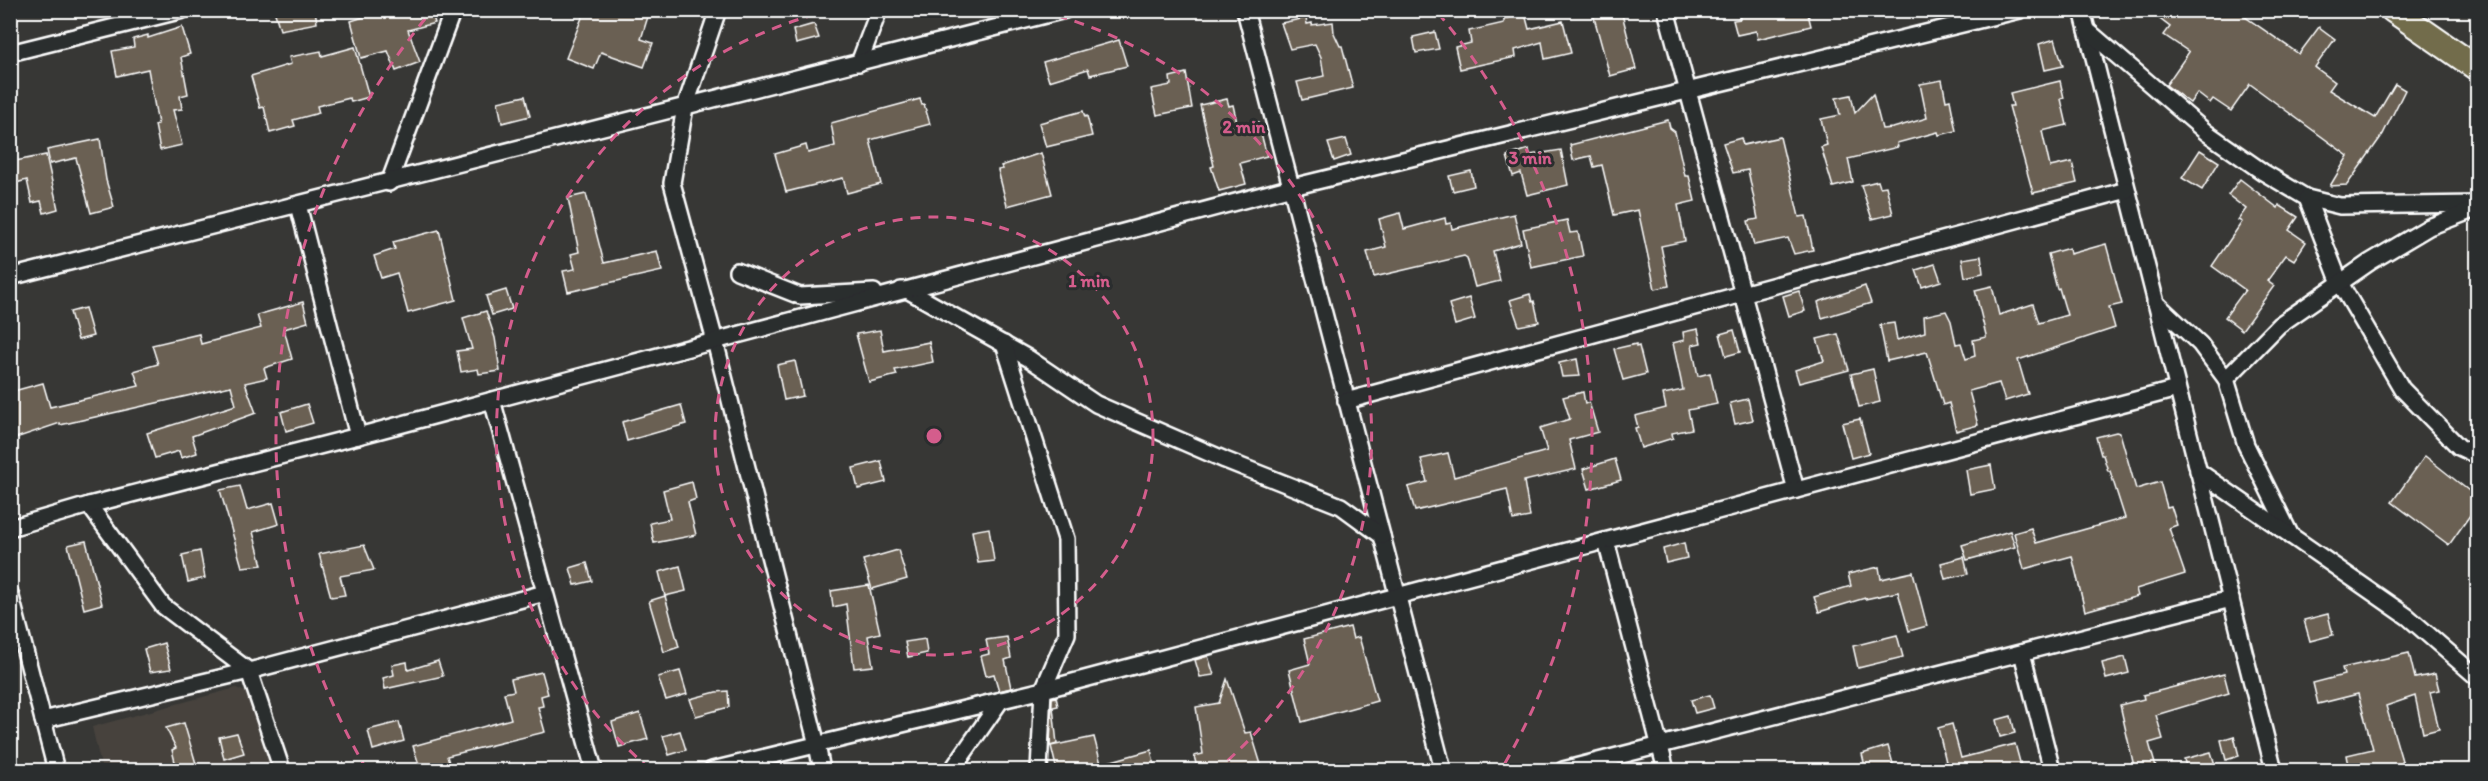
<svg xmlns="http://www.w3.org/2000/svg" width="2488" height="781" font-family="Itim,sans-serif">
  <rect width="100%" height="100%" fill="#373735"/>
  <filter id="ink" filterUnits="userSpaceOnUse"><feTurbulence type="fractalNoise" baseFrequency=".0167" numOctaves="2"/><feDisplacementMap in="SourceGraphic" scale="12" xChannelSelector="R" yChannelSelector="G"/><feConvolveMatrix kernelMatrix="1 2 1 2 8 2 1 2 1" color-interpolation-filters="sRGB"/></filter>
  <g filter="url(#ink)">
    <polygon fill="#47433e" points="236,688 269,702 285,770 102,770 92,727"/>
    <g fill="#6b6052" stroke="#fff" stroke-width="1.5">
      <polygon points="274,10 315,10 317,23 280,30"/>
      <polygon points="376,10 431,10 435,23 408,30 420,62 396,71 388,51 361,58 351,21 376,13"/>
      <polygon points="585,10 650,10 641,39 653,43 644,67 601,52 594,69 566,58"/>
      <polygon points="1507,10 1524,10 1529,29 1563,21 1571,53 1545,59 1542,42 1515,50 1516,57 1460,69 1455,47 1471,43 1469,31 1504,23 1504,19 1509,18"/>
      <polygon points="1592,10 1621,10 1636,69 1610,76"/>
      <polygon points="1739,10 1807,10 1811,26 1758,39 1756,31 1737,35 1733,20 1740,19"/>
      <polygon points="2148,10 2235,10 2299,54 2319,27 2335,39 2315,67 2335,82 2329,90 2375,118 2395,84 2405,90 2383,134 2347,185 2330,186 2348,156 2250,84 2231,111 2213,99 2210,103 2197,93 2190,103 2166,85 2189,52 2164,35 2170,27"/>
      <polygon points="1306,18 1307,24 1312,23 1312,25 1333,22 1334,33 1340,46 1342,46 1353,88 1302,100 1297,82 1324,76 1321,57 1315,44 1290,49 1281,23"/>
      <polygon points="814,24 819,38 796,44 793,30"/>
      <polygon points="182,27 190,54 181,57 188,94 180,96 182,109 173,110 182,145 160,150 155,125 158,124 148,69 117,76 112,51 134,47 133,39 148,35 148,38"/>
      <polygon points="1435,32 1439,49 1416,53 1413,37"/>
      <polygon points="2055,39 2063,66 2045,70 2039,44"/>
      <polygon points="1119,40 1127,66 1090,75 1088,69 1049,81 1043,62"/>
      <polygon points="355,47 369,97 351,102 350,98 317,106 319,113 293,120 295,126 270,133 264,107 260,108 251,76 291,64 289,57 321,51 322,56"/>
      <polygon points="1186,73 1192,108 1157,115 1151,89 1171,85 1170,77"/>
      <polygon points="1942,80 1946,101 1950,100 1956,131 1939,135 1938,132 1897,143 1898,147 1848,159 1853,182 1833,187 1821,147 1827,145 1821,119 1840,115 1836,98 1851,95 1855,113 1873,94 1882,129 1893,128 1927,118 1920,84"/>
      <polygon points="2060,81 2064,98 2061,99 2067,125 2042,131 2050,167 2072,162 2077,183 2033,193 2009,106 2013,106 2010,93"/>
      <polygon points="525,96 530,116 502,123 498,102"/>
      <polygon points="920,99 922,105 924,104 930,124 870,140 881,184 847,193 843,178 786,192 775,154 806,145 808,153 835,146 831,123"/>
      <polygon points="1227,99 1229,106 1233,105 1238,127 1258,122 1267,156 1240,163 1246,184 1219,191 1211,167 1214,166 1200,105"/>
      <polygon points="1083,111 1085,117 1087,116 1092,136 1046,147 1039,123"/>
      <polygon points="1668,120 1670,128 1675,132 1685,176 1689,176 1695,201 1678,205 1685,241 1661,246 1669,286 1655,289 1638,210 1614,215 1602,165 1594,167 1591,156 1573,160 1570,145"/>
      <polygon points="1780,137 1799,217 1806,216 1813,250 1794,254 1788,238 1754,245 1748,221 1758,219 1748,170 1733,173 1723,143 1741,138 1743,145"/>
      <polygon points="100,139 106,180 114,207 91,213 76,158 50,164 47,150"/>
      <polygon points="1346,139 1351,155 1334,161 1328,143"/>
      <polygon points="1529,149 1530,155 1561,150 1568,185 1527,195 1521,173 1513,176 1507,156"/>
      <polygon points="2200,150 2219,162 2202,190 2182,178"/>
      <polygon points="1041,153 1052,194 1007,206 998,170 1003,169 1001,166"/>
      <polygon points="46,155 58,209 44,213 41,201 32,203 27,180 12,184 10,162"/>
      <polygon points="1471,171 1474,186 1453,191 1449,176"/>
      <polygon points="2240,179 2278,208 2279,205 2298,217 2289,230 2306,242 2294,260 2286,255 2267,281 2274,286 2242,330 2225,317 2245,290 2212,266 2242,222 2238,220 2246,209 2228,195"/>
      <polygon points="1878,181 1880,187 1886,186 1893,214 1872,219 1861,185"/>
      <polygon points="586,194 604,263 657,251 662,271 568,292 563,271 575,269 571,254 579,252 568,198"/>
      <polygon points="1400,213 1404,229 1445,218 1446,224 1451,223 1452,229 1514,214 1521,243 1493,251 1500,281 1475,287 1467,258 1464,256 1374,277 1367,252 1386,247 1379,219"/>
      <polygon points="1567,220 1570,233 1578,232 1583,256 1531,267 1523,229"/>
      <polygon points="439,230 456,300 408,313 397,273 381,278 374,256 395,249 393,242"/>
      <polygon points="2106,244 2122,304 2109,307 2115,328 2018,360 2028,394 2005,401 1999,383 1969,391 1978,425 1956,431 1949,403 1943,405 1927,352 1887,361 1880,325 1894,323 1897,340 1925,332 1924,316 1946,311 1951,321 1956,344 1961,343 1966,359 1975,356 1973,340 1986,337 1986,335 1975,290 1992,286 1999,315 2033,304 2039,323 2067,315 2059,288 2057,289 2048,254 2069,248 2070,254"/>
      <polygon points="1981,256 1983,273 1965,277 1962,259"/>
      <polygon points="1935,264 1941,281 1922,287 1916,270"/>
      <polygon points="1865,286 1871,303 1822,318 1818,302"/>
      <polygon points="506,290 512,309 492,315 486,296"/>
      <polygon points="1799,291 1805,311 1789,316 1783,296"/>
      <polygon points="1530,294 1532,302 1534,301 1539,322 1519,326 1510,300"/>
      <polygon points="1469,298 1475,319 1455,325 1449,304"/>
      <polygon points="303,302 308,322 284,329 292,359 264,368 267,378 245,383 256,413 192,436 197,453 181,458 179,451 155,458 147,433 236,405 231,386 60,425 60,423 10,440 10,392 43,383 50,407 139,386 134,371 158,364 152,345 199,334 201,344 261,328 257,315"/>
      <polygon points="85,308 93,336 78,340 70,312"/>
      <polygon points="486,311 495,338 500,371 479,374 478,369 461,372 457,351 472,349 463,318"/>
      <polygon points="1698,329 1701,343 1692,345 1698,376 1710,373 1717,404 1688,410 1692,429 1672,433 1673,438 1641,448 1635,428 1638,427 1635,416 1666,408 1663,394 1683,390 1673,343 1684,340 1683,332"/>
      <polygon points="880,330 884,351 929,342 933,362 895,370 897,375 869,382 856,334"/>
      <polygon points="1734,330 1740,352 1726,356 1720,334"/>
      <polygon points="1838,334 1849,370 1799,383 1795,370 1824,361 1817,339"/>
      <polygon points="1636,344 1636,347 1639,346 1646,374 1623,380 1614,349"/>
      <polygon points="1577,359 1580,376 1562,377 1559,363"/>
      <polygon points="795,361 803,396 784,400 777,365"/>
      <polygon points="1873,369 1880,402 1859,407 1851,374"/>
      <polygon points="1583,392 1585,404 1589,402 1598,432 1569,440 1576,469 1524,481 1530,517 1513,520 1507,489 1415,511 1408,487 1427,482 1421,459 1448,453 1454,477 1547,451 1540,428 1570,419 1563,397"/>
      <polygon points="1748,399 1753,420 1735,424 1730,403"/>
      <polygon points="307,404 313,423 286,431 281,412"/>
      <polygon points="681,405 686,424 627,441 622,422"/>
      <polygon points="1860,419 1869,453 1851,458 1842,423"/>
      <polygon points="2116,432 2120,433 2136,489 2160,482 2167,507 2171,506 2177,525 2169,528 2185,574 2136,589 2138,596 2085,611 2072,556 2024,569 2014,533 2031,528 2036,543 2125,518 2110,471 2108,471 2103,455 2101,455 2096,437"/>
      <polygon points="2425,456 2478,498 2478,504 2449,545 2392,502"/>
      <polygon points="1615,459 1621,480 1589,489 1583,469"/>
      <polygon points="881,461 886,482 858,489 853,468"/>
      <polygon points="1991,465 1995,489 1970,494 1966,470"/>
      <polygon points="692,482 696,499 688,502 696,535 654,543 650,523 670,519 663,490"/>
      <polygon points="240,486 247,510 273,503 279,524 253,532 262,565 242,567 220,490"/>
      <polygon points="989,528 994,561 978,563 972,531"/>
      <polygon points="2010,531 2015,547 1967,560 1962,545"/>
      <polygon points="86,541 102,604 84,609 68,545"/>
      <polygon points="1684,543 1687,558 1666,563 1663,549"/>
      <polygon points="364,545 374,570 340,576 345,595 331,597 319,554"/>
      <polygon points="898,550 907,579 872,589 863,560"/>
      <polygon points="200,551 205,578 188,582 182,555"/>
      <polygon points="1964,557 1968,574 1945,579 1941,563"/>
      <polygon points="587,563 592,581 575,585 570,568"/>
      <polygon points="680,566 686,591 665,596 659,572"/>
      <polygon points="1879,567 1881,579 1913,572 1927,626 1909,631 1898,592 1865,599 1865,598 1819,612 1814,597 1851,586 1848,574"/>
      <polygon points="869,585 880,633 868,636 873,666 854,668 846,604 833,607 831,591"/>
      <polygon points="665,596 679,647 664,652 649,601"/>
      <polygon points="2328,614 2333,635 2310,641 2304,620"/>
      <polygon points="1350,627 1353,639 1359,637 1377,701 1302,722 1289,670 1310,664 1304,639"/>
      <polygon points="1897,635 1903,657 1858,668 1853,646"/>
      <polygon points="1007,637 1011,658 1005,660 1011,688 999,691 994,674 986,676 981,656 989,654 986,640"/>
      <polygon points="925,639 927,653 908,657 905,642"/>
      <polygon points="164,643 171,669 150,672 144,649"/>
      <polygon points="2409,653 2415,678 2435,674 2439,690 2430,692 2439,729 2423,733 2415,696 2386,706 2405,771 2385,771 2384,767 2368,771 2350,771 2347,755 2373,749 2358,694 2318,704 2313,683 2344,675 2342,668"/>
      <polygon points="1208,656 1214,675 1200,677 1195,660"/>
      <polygon points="2125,657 2129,673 2106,679 2102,663"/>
      <polygon points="438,661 443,676 385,689 383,678 394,675 392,665 407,662 408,670"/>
      <polygon points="680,671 687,694 666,700 658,677"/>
      <polygon points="542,672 548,694 541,696 543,706 538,707 545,732 447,756 449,763 421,771 413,746 511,719 504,693 514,691 511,679"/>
      <polygon points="2224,674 2229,693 2156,715 2163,739 2149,743 2157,771 2135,771 2120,705 2144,699 2143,695"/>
      <polygon points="1227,679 1245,733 1251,732 1263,771 1198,771 1194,756 1203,754 1196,707 1219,703"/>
      <polygon points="728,691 729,707 696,716 690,699 716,692"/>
      <polygon points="1710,695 1714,708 1695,713 1691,700"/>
      <polygon points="1056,697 1058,706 1053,707 1057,744 1050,746 1052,698"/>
      <polygon points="640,713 648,739 619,747 612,722"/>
      <polygon points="2011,716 2015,733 2000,737 1996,720"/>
      <polygon points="399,722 404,741 373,750 368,730"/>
      <polygon points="184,723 197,767 198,771 177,770 172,750 176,748 166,728"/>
      <polygon points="1952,724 1961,758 2015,744 2021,766 2003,771 1932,771 1931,765 1946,762 1938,728"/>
      <polygon points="680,731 686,750 669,755 663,736"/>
      <polygon points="237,733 244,753 224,759 219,737"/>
      <polygon points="2234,736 2239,756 2226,760 2221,740"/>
      <polygon points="1094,737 1101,764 1151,750 1156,771 1057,771 1051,746"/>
      <polygon points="1888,746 1895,771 1866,771 1862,754"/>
      <polygon points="2211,752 2217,771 2187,771 2184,759"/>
    </g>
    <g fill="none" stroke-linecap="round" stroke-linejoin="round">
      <g stroke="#fff" stroke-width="20">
        <g id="minor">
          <polyline points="718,10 685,107 672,183 715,341 817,745 822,770"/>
          <polyline points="1245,10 1443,770"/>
          <polyline points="1666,10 1796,490"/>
          <polyline points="2082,10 2274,770"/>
          <polyline points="2087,30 2207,133 2263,172 2307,198 2340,206 2478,204"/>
          <polyline points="10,53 183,10"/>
          <polyline points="859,63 879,10"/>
          <polyline points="389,183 453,10"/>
          <polyline points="2307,198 2340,283 2402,389 2459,447 2478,456"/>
          <polyline points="298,205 358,436"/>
          <polyline points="737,271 800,296 874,292"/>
          <polyline points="10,277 1065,10"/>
          <polyline points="901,290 907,290 1028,358 1096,404 1225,460 1341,506 1382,536"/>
          <polyline points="2155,302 2200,344 2226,379 2246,445 2291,536"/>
          <polyline points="1004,344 1066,539 1067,634 1043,690 1039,770"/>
          <polyline points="2226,379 2279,325 2370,262 2429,227 2478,208"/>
          <polyline points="492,400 594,770"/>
          <polyline points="1346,401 2127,190"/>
          <polyline points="2198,471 2408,617 2478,678"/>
          <polyline points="89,505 163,606 249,671 282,770"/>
          <polyline points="10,528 89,505 358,436 1292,187 2020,10"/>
          <polyline points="1606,541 1666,770"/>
          <polyline points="10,593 56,770"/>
          <polyline points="2022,653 2052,770"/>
          <polyline points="43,720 249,671 545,593"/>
          <polyline points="712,770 1043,690 2177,389"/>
          <polyline points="952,770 1001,700"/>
          <polyline points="1563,770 2231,599"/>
        </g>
      </g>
      <g stroke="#fff" stroke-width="28">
        <polyline id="primary" points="2393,10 2478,69"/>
      </g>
      <use href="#minor" stroke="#2a2d2e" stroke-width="15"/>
      <use href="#primary" stroke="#726c4b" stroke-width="24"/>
    </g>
  </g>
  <g fill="none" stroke="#d45d8c" stroke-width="3" stroke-dasharray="10 8">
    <circle cx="934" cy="436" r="219"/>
    <path d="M650 769A438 438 0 0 1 828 11M1040 11A438 438 0 0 1 1218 769"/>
    <path d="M367 770A658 658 0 0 1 430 13M1438 13A658 658 0 0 1 1501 770"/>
  </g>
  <circle cx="934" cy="436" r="9" fill="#d45d8c" stroke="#2a2d2e" stroke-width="3"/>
  <g font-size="18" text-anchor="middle" font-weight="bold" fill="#d45d8c" stroke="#2a2d2e" stroke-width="6" stroke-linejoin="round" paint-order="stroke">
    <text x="1244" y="133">2 min</text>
    <text x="1530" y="164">3 min</text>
    <text x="1089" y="287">1 min</text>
  </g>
  <rect width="2488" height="781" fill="none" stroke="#2a2d2e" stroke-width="36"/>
  <rect x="18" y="18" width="2452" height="745" fill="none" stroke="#fff" stroke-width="2" filter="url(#ink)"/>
</svg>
